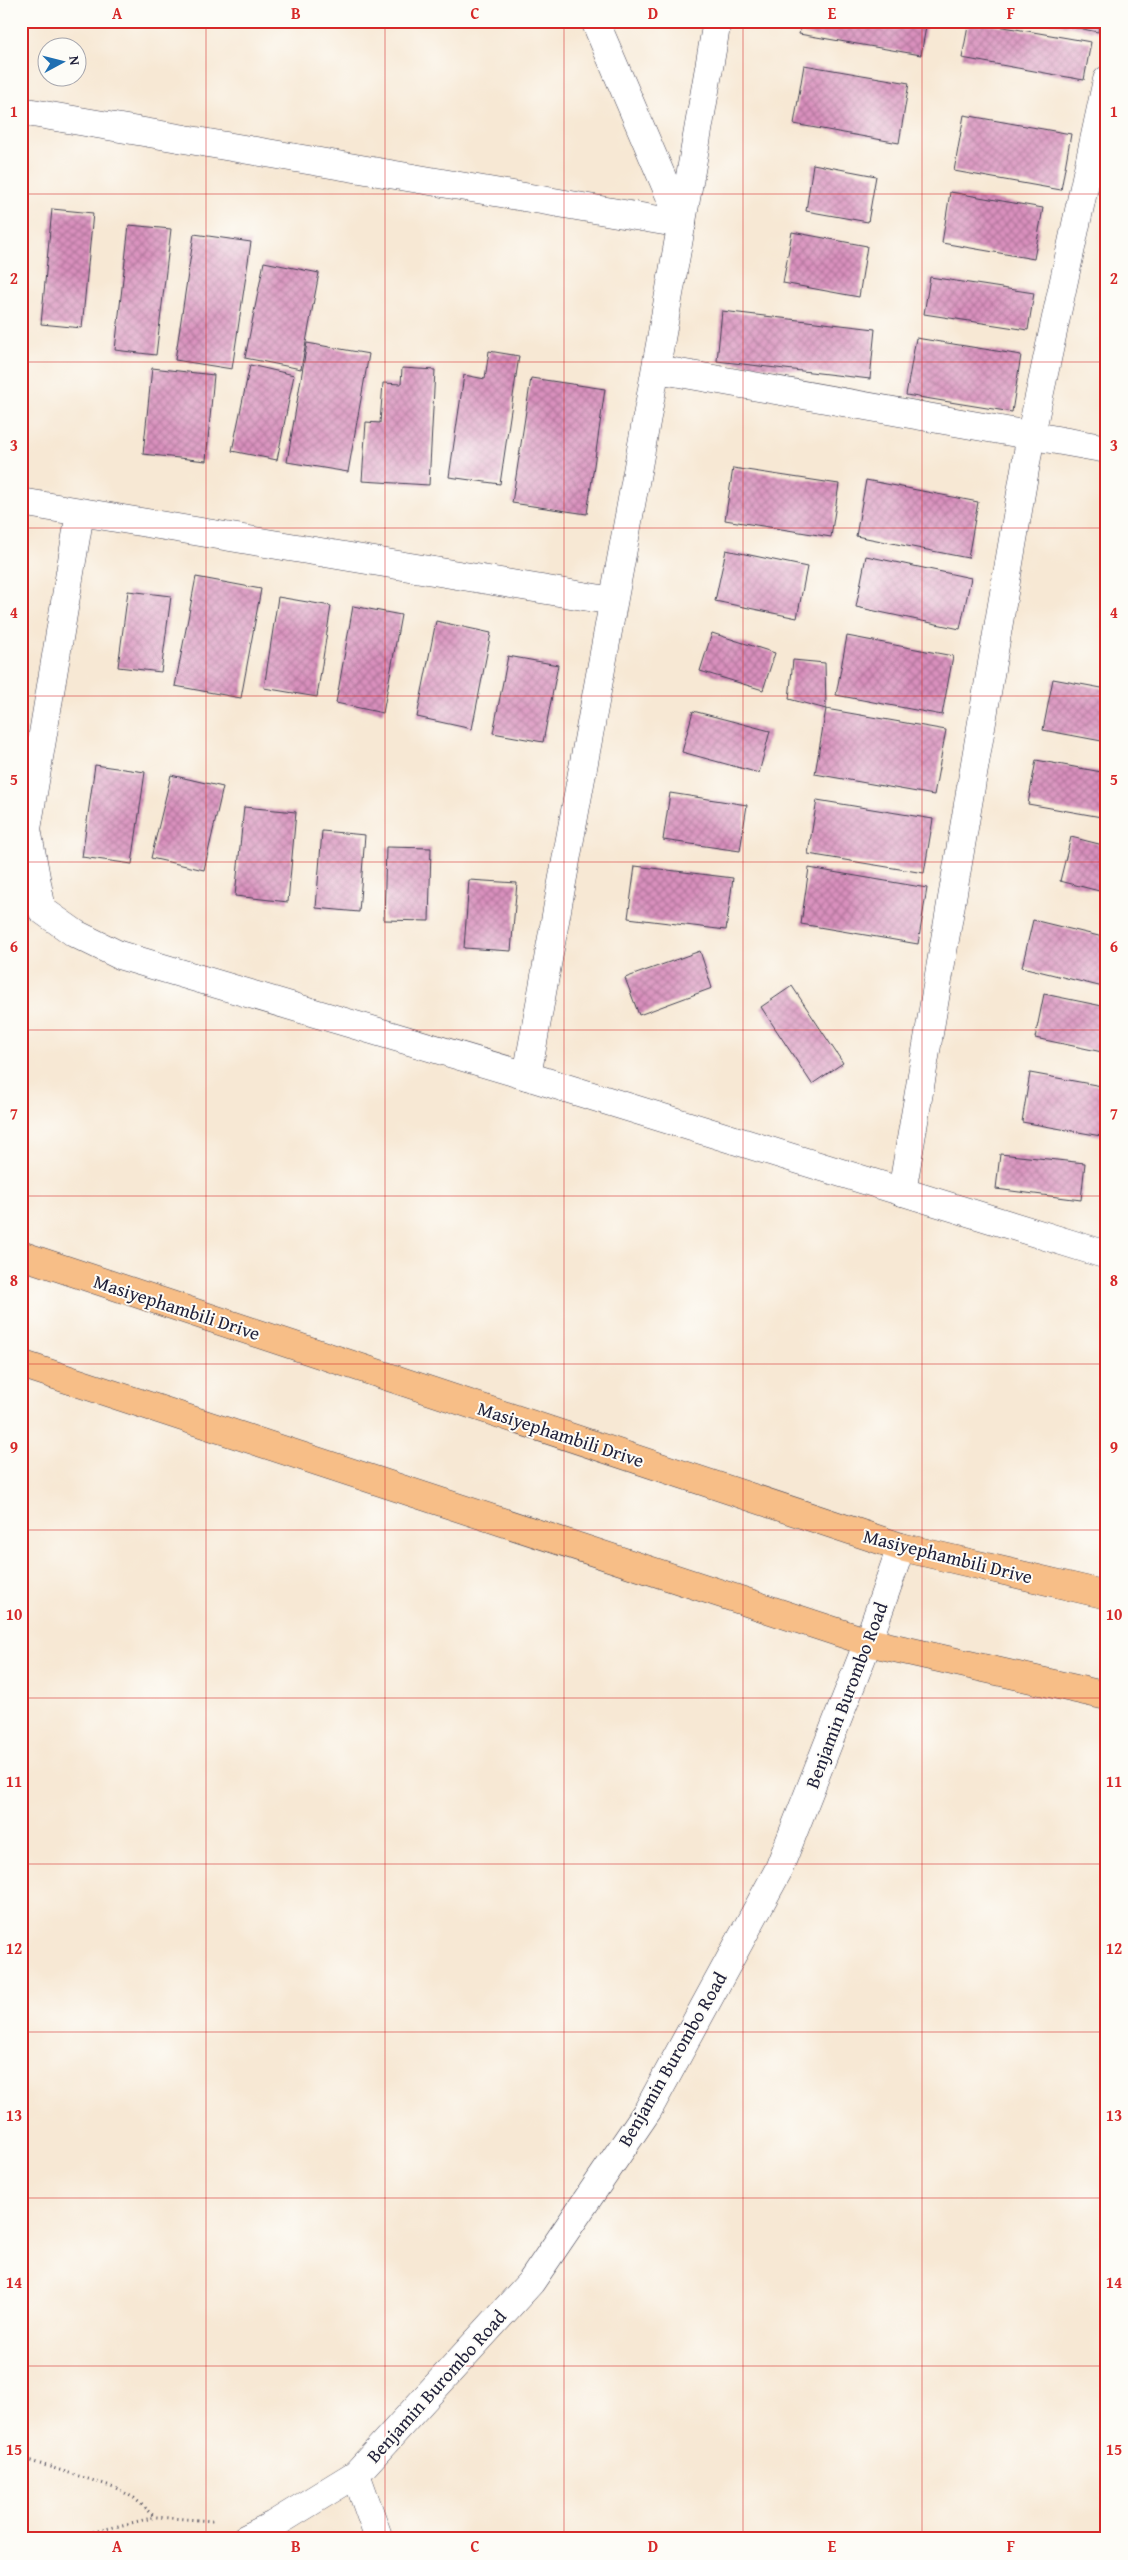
<svg xmlns="http://www.w3.org/2000/svg" width="1128" height="2560" font-family="'Gentium Book Plus',serif">
  <defs>
    <pattern id="building-cross-hatch" width="8" height="8" patternUnits="userSpaceOnUse" patternTransform="scale(1.25)"><rect width="8" height="8" fill="#d990bd"/><path d="M0 0l8 8M0 8l8-8" fill="none" stroke="#b0759b"/></pattern>
  </defs>
  <rect width="100%" height="100%" fill="#fdfcf7"/>
  <filter id="ink" filterUnits="userSpaceOnUse"><feTurbulence type="fractalNoise" baseFrequency=".02" numOctaves="2"/><feDisplacementMap in="SourceGraphic" scale="10" xChannelSelector="R" yChannelSelector="G"/><feConvolveMatrix kernelMatrix="1 2 1 2 8 2 1 2 1" color-interpolation-filters="sRGB"/></filter>
  <filter id="wash" filterUnits="userSpaceOnUse"><feTurbulence type="fractalNoise" baseFrequency=".0096" numOctaves="4" result="noise"/><feDisplacementMap in="SourceGraphic" scale="20" xChannelSelector="R" yChannelSelector="G"/><feGaussianBlur stdDeviation="1.12" result="paint"/><feColorMatrix in="noise" values="0 0 0 0 0 0 0 0 0 0 0 0 0 0 0 0 0 1.4 0 .05"/><feComposite in="paint" operator="in"/></filter>
  <g filter="url(#wash)">
    <rect width="100%" height="100%" fill="#f7e8d4"/>
    <g id="blocks">
      <g fill="url(#building-cross-hatch)">
        <polygon points="802,21 927,21 921,55 799,34"/>
        <polygon points="969,21 1091,42 1084,80 962,58"/>
        <polygon points="1041,21 1100,21 1098,32"/>
        <polygon points="804,65 909,83 899,143 794,124"/>
        <polygon points="964,115 1071,134 1061,190 954,171"/>
        <polygon points="813,164 876,176 868,222 806,211"/>
        <polygon points="950,192 1043,208 1034,259 942,243"/>
        <polygon points="52,209 93,213 82,328 41,324"/>
        <polygon points="129,225 171,229 156,355 115,350"/>
        <polygon points="792,232 867,246 859,297 783,283"/>
        <polygon points="194,234 251,242 232,369 175,360"/>
        <polygon points="264,262 319,273 301,369 245,358"/>
        <polygon points="930,277 1034,293 1028,330 924,314"/>
        <polygon points="722,311 875,329 870,379 717,361"/>
        <polygon points="916,338 1021,355 1012,412 906,395"/>
        <polygon points="307,343 369,354 348,472 287,462"/>
        <polygon points="489,351 519,356 500,484 449,477 464,375 485,379"/>
        <polygon points="250,365 294,375 277,460 232,451"/>
        <polygon points="152,368 214,375 206,461 143,454"/>
        <polygon points="402,368 435,370 429,485 362,481 366,422 380,423 383,383 401,384"/>
        <polygon points="531,378 605,389 587,514 512,503"/>
        <polygon points="733,468 839,484 831,537 725,520"/>
        <polygon points="866,480 978,502 968,558 856,536"/>
        <polygon points="726,550 807,567 797,618 715,601"/>
        <polygon points="866,556 971,578 960,629 856,607"/>
        <polygon points="196,577 261,589 241,698 175,686"/>
        <polygon points="128,591 171,596 161,672 118,667"/>
        <polygon points="278,597 331,606 317,697 264,688"/>
        <polygon points="353,606 401,615 383,713 336,703"/>
        <polygon points="436,621 491,633 472,729 417,717"/>
        <polygon points="712,633 775,653 763,690 700,671"/>
        <polygon points="847,636 953,656 942,715 836,695"/>
        <polygon points="508,656 558,665 543,742 493,733"/>
        <polygon points="793,660 825,663 826,709 789,699"/>
        <polygon points="1053,679 1107,689 1107,742 1043,730"/>
        <polygon points="826,709 946,730 934,795 815,774"/>
        <polygon points="693,711 770,731 759,773 682,752"/>
        <polygon points="1036,760 1107,773 1107,818 1028,804"/>
        <polygon points="95,765 145,772 132,864 82,857"/>
        <polygon points="171,775 223,787 204,870 151,858"/>
        <polygon points="670,793 747,805 740,851 663,840"/>
        <polygon points="817,800 933,819 924,873 808,854"/>
        <polygon points="244,807 296,812 288,902 235,896"/>
        <polygon points="322,831 365,835 359,912 316,908"/>
        <polygon points="1071,837 1107,846 1107,893 1060,881"/>
        <polygon points="386,847 431,848 429,921 384,920"/>
        <polygon points="635,866 733,878 726,930 628,918"/>
        <polygon points="809,868 927,888 918,944 801,924"/>
        <polygon points="469,880 517,883 511,951 464,948"/>
        <polygon points="1033,920 1107,938 1107,988 1022,967"/>
        <polygon points="700,951 712,988 639,1015 625,978"/>
        <polygon points="792,986 843,1063 812,1084 761,1007"/>
        <polygon points="1044,994 1107,1007 1107,1053 1035,1038"/>
        <polygon points="1030,1073 1107,1087 1101,1136 1022,1122"/>
        <polygon points="1000,1154 1085,1163 1081,1200 996,1189"/>
      </g>
    </g>
  </g>
  <g filter="url(#ink)">
    <use href="#blocks" fill-opacity="0" stroke="#424052" stroke-width="1"/>
    <g fill="none" stroke-linecap="round" stroke-linejoin="round">
      <g stroke="#424052" stroke-width="29">
        <g id="minor">
          <polyline points="595,21 682,224"/>
          <polyline points="21,111 682,224"/>
          <polyline points="657,369 1107,449"/>
          <polyline points="21,502 613,601"/>
          <polyline points="80,513 27,829 42,910 76,934 119,955 527,1076 1107,1255"/>
          <path d="M527,1076C590,724 657,373 717,21"/>
          <polyline points="902,1192 1031,434 1107,80"/>
          <polyline points="356,2474 379,2539"/>
        </g>
      </g>
      <g stroke="#424052" stroke-width="29">
        <polyline id="tertiary" points="245,2539 273,2525 356,2474 531,2282 648,2110 778,1871 868,1642 901,1547"/>
      </g>
      <g stroke="#424052" stroke-width="29">
        <g id="primary">
          <polyline points="21,1255 901,1547 1107,1595"/>
          <polyline points="21,1364 868,1642 1107,1696"/>
        </g>
      </g>
      <g stroke="#424052" stroke-width="3" stroke-dasharray="1 4" stroke-linecap="butt">
        <polyline points="21,2458 114,2487 134,2498 156,2517"/>
        <polyline points="64,2539 156,2517 213,2521"/>
      </g>
      <use href="#minor" stroke="#fff" stroke-width="28"/>
      <use href="#tertiary" stroke="#fff" stroke-width="28"/>
      <use href="#primary" stroke="#f7be87" stroke-width="28"/>
    </g>
  </g>
  <path fill="none" stroke="#d62828" stroke-width="1" stroke-opacity="0.55" d="M206,21V2539M385,21V2539M564,21V2539M743,21V2539M922,21V2539M21,194H1107M21,362H1107M21,528H1107M21,696H1107M21,862H1107M21,1030H1107M21,1196H1107M21,1364H1107M21,1530H1107M21,1698H1107M21,1864H1107M21,2032H1107M21,2198H1107M21,2366H1107"/>
  <g text-anchor="middle" stroke-width="4" stroke-linejoin="round" paint-order="stroke">
    <g font-size="19" fill="#22223b" stroke="#fdfcf7">
      <text transform="translate(177 1307) rotate(18)" y="7">Masiyephambili Drive</text>
      <text transform="translate(561 1434) rotate(18)" y="7">Masiyephambili Drive</text>
      <text transform="translate(948 1556) rotate(14)" y="7">Masiyephambili Drive</text>
      <text transform="translate(846 1695) rotate(-69)" y="7">Benjamin Burombo Road</text>
      <text transform="translate(672 2059) rotate(-60)" y="7">Benjamin Burombo Road</text>
      <text transform="translate(436 2386) rotate(-48)" y="7">Benjamin Burombo Road</text>
    </g>
  </g>
  <rect width="1128" height="2560" fill="none" stroke="#fdfcf7" stroke-width="55"/>
  <g transform="translate(62 62) rotate(83)"><circle r="24" fill="#fdfcf7" stroke="#a5a5ac"/>
  <path d="M0-4L9 19L0 12L-9 19Z" fill="#1f6fb2"/>
  <text y="-8" font-size="14" font-weight="bold" text-anchor="middle" fill="#22223b">N</text>
  </g>
  <rect x="28" y="28" width="1072" height="2504" fill="none" stroke="#d62828" stroke-width="2"/>
  <g font-size="16" text-anchor="middle" font-weight="bold" fill="#d62828">
    <text x="117" y="19">A</text>
    <text x="296" y="19">B</text>
    <text x="475" y="19">C</text>
    <text x="653" y="19">D</text>
    <text x="832" y="19">E</text>
    <text x="1011" y="19">F</text>
    <text x="14" y="117">1</text>
    <text x="1114" y="117">1</text>
    <text x="14" y="284">2</text>
    <text x="1114" y="284">2</text>
    <text x="14" y="451">3</text>
    <text x="1114" y="451">3</text>
    <text x="14" y="618">4</text>
    <text x="1114" y="618">4</text>
    <text x="14" y="785">5</text>
    <text x="1114" y="785">5</text>
    <text x="14" y="952">6</text>
    <text x="1114" y="952">6</text>
    <text x="14" y="1119">7</text>
    <text x="1114" y="1119">7</text>
    <text x="14" y="1286">8</text>
    <text x="1114" y="1286">8</text>
    <text x="14" y="1453">9</text>
    <text x="1114" y="1453">9</text>
    <text x="14" y="1620">10</text>
    <text x="1114" y="1620">10</text>
    <text x="14" y="1787">11</text>
    <text x="1114" y="1787">11</text>
    <text x="14" y="1954">12</text>
    <text x="1114" y="1954">12</text>
    <text x="14" y="2121">13</text>
    <text x="1114" y="2121">13</text>
    <text x="14" y="2288">14</text>
    <text x="1114" y="2288">14</text>
    <text x="14" y="2455">15</text>
    <text x="1114" y="2455">15</text>
    <text x="117" y="2552">A</text>
    <text x="296" y="2552">B</text>
    <text x="475" y="2552">C</text>
    <text x="653" y="2552">D</text>
    <text x="832" y="2552">E</text>
    <text x="1011" y="2552">F</text>
  </g>
</svg>
